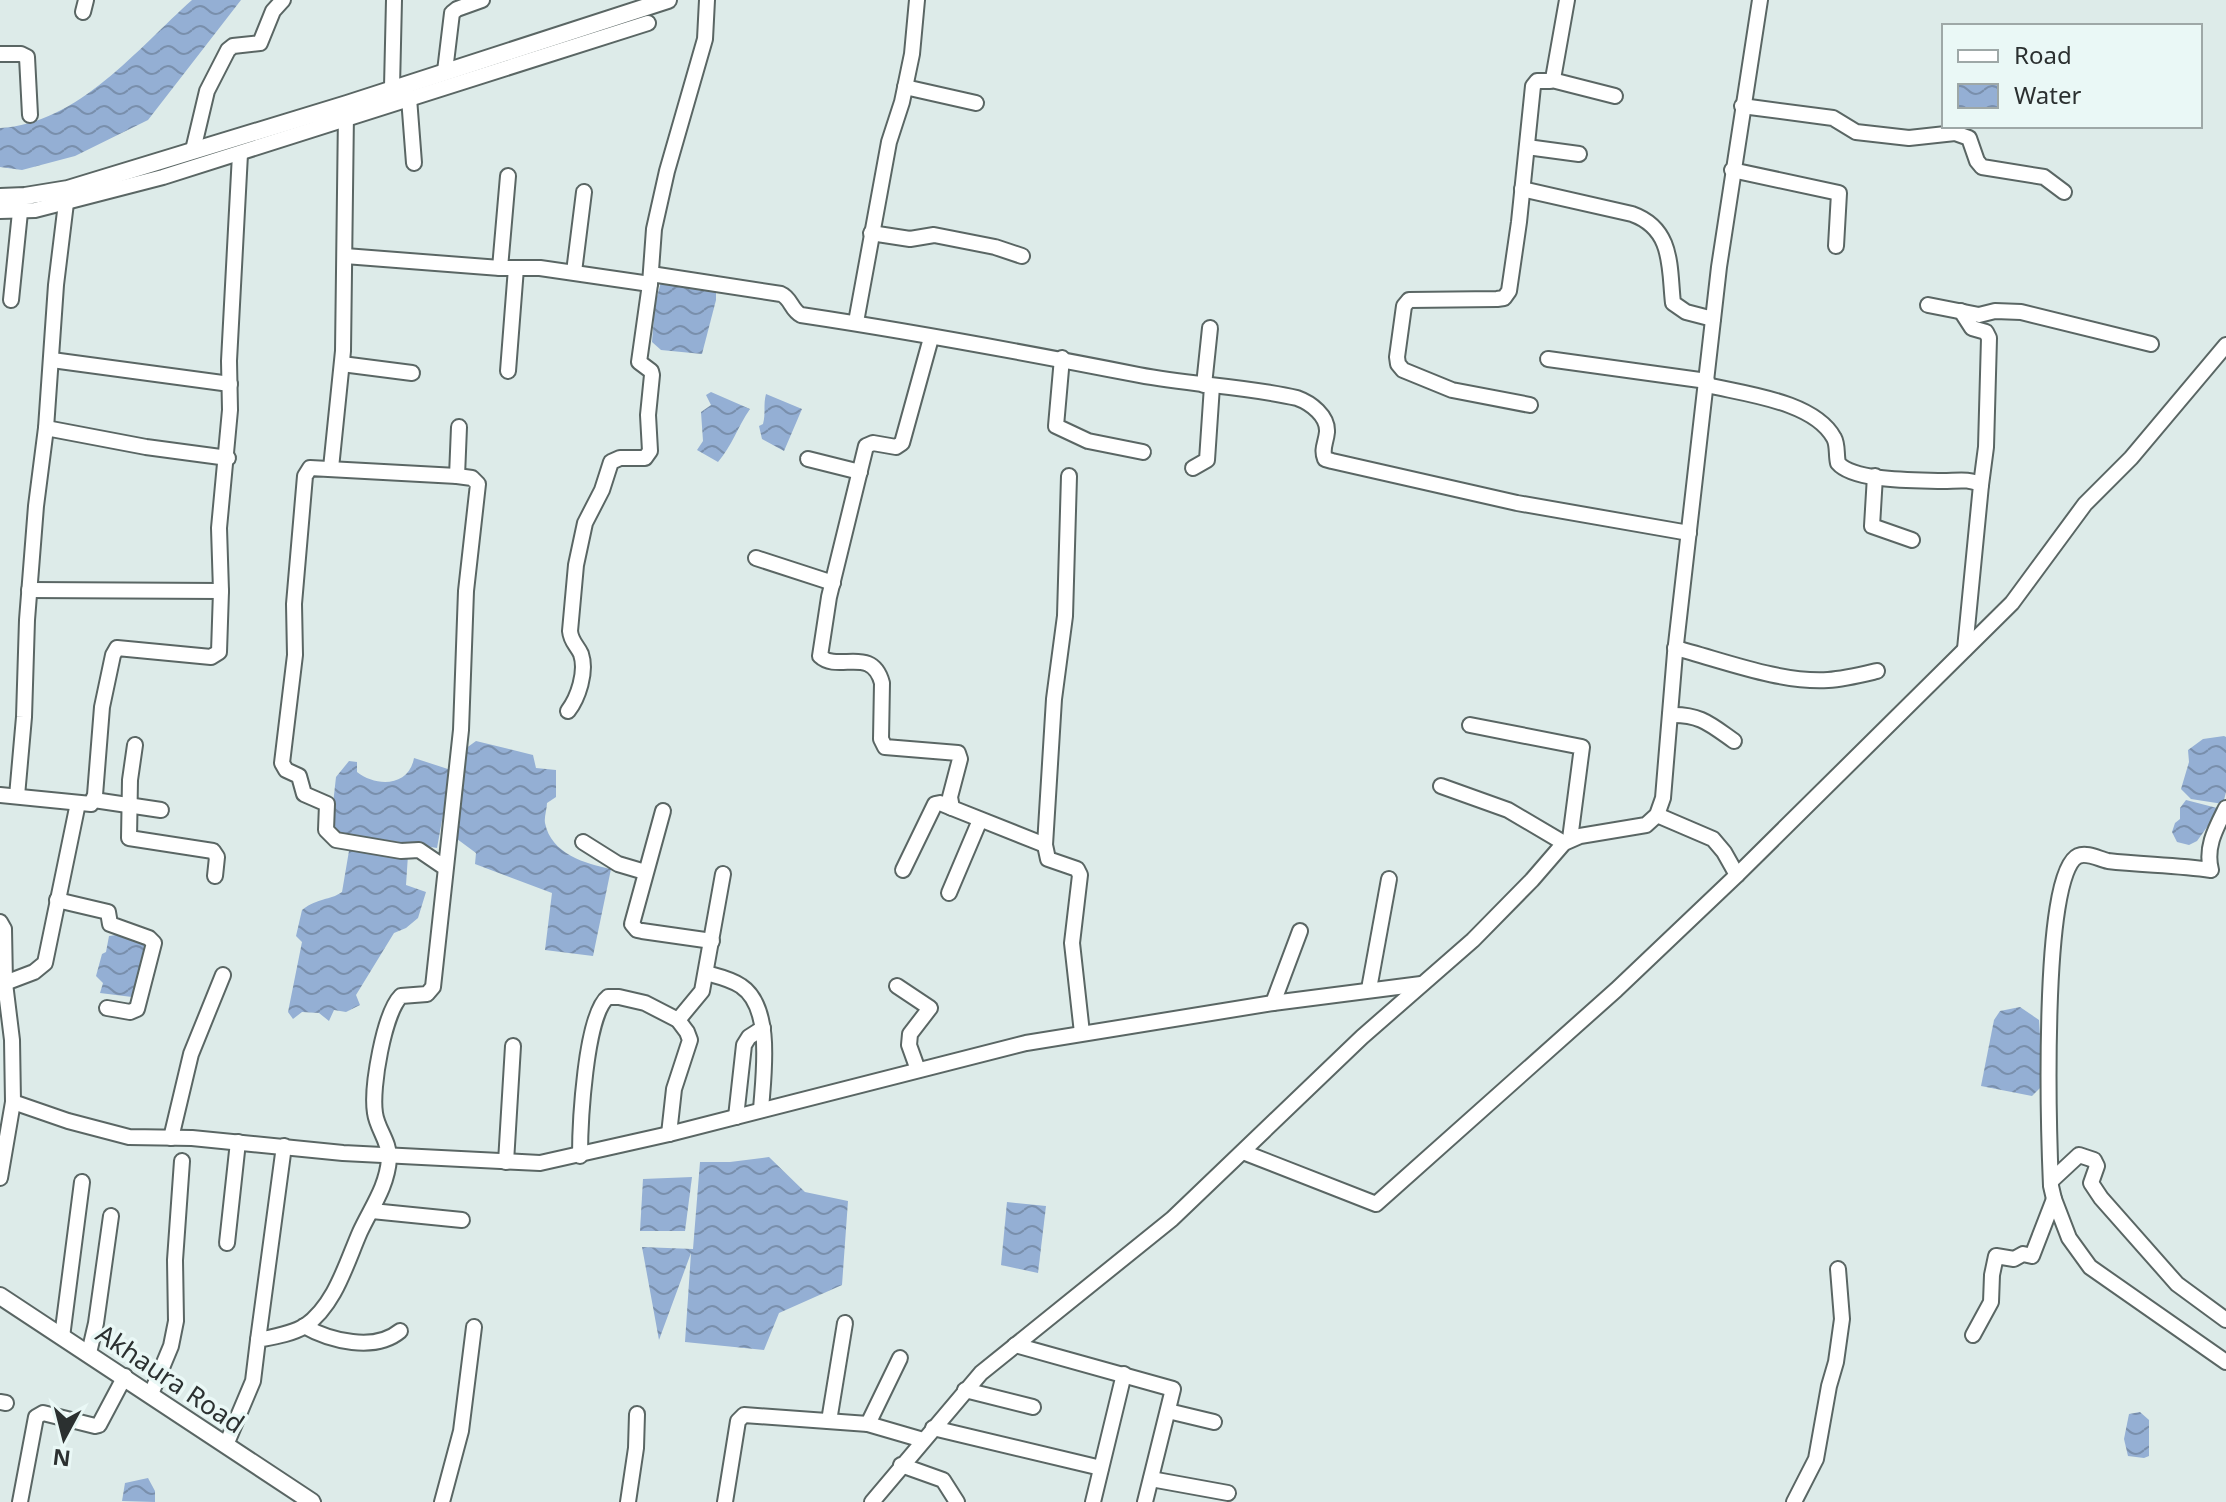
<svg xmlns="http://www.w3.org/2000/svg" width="2226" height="1502" font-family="'Noto Sans',sans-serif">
  <defs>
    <pattern id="water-waves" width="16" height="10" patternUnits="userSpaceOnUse" patternTransform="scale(2)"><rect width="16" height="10" fill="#94afd4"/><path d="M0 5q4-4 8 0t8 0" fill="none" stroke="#798fac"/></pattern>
  </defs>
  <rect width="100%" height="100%" fill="#ddebe9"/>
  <g fill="url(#water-waves)">
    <path d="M192,0H241L148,120L75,156L22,170L0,167V128C78,124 138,48 192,0Z"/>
    <polygon points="661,282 716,291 716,300 702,354 661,350 652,342 655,304"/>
    <path d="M711,392L750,409C738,426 732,446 718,462L697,450L703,441L701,412L711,405L706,395Z"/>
    <path d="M766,394L802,409L784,451L762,439L759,426L763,424C766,413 763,405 766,394Z"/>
    <polygon points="2224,736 2226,737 2226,792 2223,804 2191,799 2181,789 2189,762 2188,750 2203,739"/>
    <path d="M476,741L533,755L536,768L556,770V797L547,803C547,809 544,817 545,823C551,854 586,864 611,869L593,956L545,950L552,893L475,864L476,853L453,836L465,749Z"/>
    <path d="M414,758L451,770L437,848L330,831L336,777L349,761L357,762V772C376,787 409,787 414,758Z"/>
    <polygon points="2186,800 2217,808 2218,812 2197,841 2189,845 2177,842 2172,832 2175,823 2180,819 2180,808"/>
    <path d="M350,845L408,855L406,885L426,892L418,918L406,928L394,933L356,995L360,1005L346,1012L334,1010L329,1021L319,1013L302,1012L293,1019L288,1012L302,942L296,936L302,910C319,897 329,901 342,892Z"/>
    <polygon points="124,934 138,935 146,946 132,997 100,993 103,983 96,976 102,954 106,952 109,936"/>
    <polygon points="2020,1007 2039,1020 2043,1085 2032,1096 1981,1086 1994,1020 2000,1011"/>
    <polygon points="769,1157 805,1192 848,1201 842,1285 779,1313 764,1350 685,1342 691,1253 659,1340 642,1247 693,1249 700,1162 730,1162"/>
    <polygon points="692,1177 685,1231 640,1231 643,1179"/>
    <polygon points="1007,1202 1046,1206 1038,1273 1001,1265"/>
    <polygon points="2140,1412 2149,1420 2149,1456 2144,1458 2128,1456 2124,1439 2129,1414"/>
    <polygon points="148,1478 155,1491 155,1502 122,1501 125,1483"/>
  </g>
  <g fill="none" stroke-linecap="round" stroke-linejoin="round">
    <g stroke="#5a6664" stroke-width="18">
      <g id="minor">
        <polyline points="83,12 86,0"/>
        <polyline points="0,54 21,54 27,57 30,115"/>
        <polyline points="445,71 452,13 457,9 482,0"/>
        <polyline points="1552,80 1615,96"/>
        <polyline points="392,87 394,0"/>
        <polyline points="905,87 976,103"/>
        <polyline points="409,98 414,163"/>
        <polyline points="1742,106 1833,118 1856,132 1909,138 1955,133 1969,138 1977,161 1982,167 2044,177 2064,192"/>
        <polyline points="1527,147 1579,154"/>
        <polyline points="193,150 207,91 228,50 233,46 260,43 273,11 283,0"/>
        <polyline points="1732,170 1839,193 1836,246"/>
        <path d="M1522,189L1632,214C1674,229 1669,268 1673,303L1686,312L1713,319"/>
        <polyline points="0,211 35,210 163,177 648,23"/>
        <polyline points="871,233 910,239 934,235 995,247 1022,256"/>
        <polyline points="345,256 500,268 540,268 650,284"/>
        <polyline points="500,268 508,176"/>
        <polyline points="574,272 584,192"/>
        <path d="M651,274L781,294C791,298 791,310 801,315C914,332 1027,353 1139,375C1191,385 1245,386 1297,398C1311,403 1328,416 1327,432C1326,443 1321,449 1325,459L1332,461L1517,503L1689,533"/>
        <polyline points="11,300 20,212"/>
        <polyline points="1928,305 1979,315 1995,311 2021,312 2151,344"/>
        <polyline points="1961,311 1972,328 1986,332 1989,338 1986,447 1981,485"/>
        <polyline points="856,322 889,142 902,102 912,54 917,0"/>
        <path d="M931,338L902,443L896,447L873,443L866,446L829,597L820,656C838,673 872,645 882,683L881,739L885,747L958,753L960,759L950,797L952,808L1045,845"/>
        <polyline points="1062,358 1056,426 1088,441 1143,452"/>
        <polyline points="1548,359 1707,381"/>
        <polyline points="52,360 230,384"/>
        <polyline points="342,364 412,373"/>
        <polyline points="508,371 516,268"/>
        <polyline points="1204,385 1210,328"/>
        <path d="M1707,385C1744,394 1814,401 1834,438C1838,445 1836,455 1838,463C1854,482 1919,480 1943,481C1956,481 1970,478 1981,485L1965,649"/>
        <polyline points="1530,405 1452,390 1403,370 1398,364 1397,357 1404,306 1409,300 1497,299 1504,298 1509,291 1519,222 1533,86 1537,81 1550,81 1553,79 1567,0"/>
        <polyline points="46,428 146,447 228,458"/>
        <polyline points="808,459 860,472"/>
        <polyline points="331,468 343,351 346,113"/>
        <polyline points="1193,468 1207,460 1212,386"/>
        <polyline points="457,476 459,427"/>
        <polyline points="1069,476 1065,616 1054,699 1045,845 1048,859 1077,869 1080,875 1072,943 1082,1033"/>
        <polyline points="1875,476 1872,526 1912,540"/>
        <polyline points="756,558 833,583"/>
        <polyline points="29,590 221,591"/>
        <path d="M1675,648C1722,660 1780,683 1828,680C1844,679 1860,675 1877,671"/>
        <path d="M568,711C578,698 587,672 581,654C577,645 571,642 570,631L576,565L585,523L602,490L611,462L620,458H645L650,451L648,415L652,375L651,371L639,362L650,284L654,229L667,171L705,39L707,0"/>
        <path d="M1670,715C1700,714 1710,724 1734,741"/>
        <polyline points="1470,725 1582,747 1570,839"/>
        <polyline points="135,745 130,780 129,838 213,851 217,857 215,876"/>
        <polyline points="1441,786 1508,810 1564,843"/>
        <polyline points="0,795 91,804 95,795 102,707 113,655 117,648 211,657 219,652 221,591 219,528 230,410 229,361 240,154"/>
        <polyline points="17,796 24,717 27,620 36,506 46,428 56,285 66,203"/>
        <polyline points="94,800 161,810"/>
        <path d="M2226,808C2216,828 2205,847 2211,870C2177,865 2142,865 2108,861C2099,859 2087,852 2078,856C2040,873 2049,1140 2051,1186L2054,1199L2069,1238L2090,1267L2226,1362"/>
        <polyline points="663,811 632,924 637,930 642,931 712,941"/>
        <polyline points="1657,815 1713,839 1724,852 1737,875"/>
        <polyline points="583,842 618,864 645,872"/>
        <polyline points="903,870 935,804 940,803 952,808"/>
        <polyline points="949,893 980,820"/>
        <polyline points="57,900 108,912 110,924 149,938 154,943 137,1009 130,1012 107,1008"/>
        <polyline points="0,922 4,929 5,983 12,1040 13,1102 0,1178"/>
        <path d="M706,973C717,976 731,979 741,986C774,1008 763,1077 761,1110"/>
        <polyline points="5,983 34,972 45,963 78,803"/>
        <polyline points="897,986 930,1008 910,1034 909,1045 918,1070"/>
        <polyline points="1369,989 1389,879"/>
        <polyline points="1273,1003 1300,931"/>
        <polyline points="678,1020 702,991 723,874"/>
        <polyline points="13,1102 68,1121 129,1137 192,1138 343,1153 540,1163 669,1134 1026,1043 1273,1003 1421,984"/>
        <polyline points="736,1117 744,1045 749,1037 763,1028"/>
        <polyline points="171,1138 191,1054 223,975"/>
        <polyline points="1243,1152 1376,1204 1616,990 1737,875 2012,603 2085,504 2131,458 2226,345"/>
        <path d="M580,1156C580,1126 585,1015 608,997H619L645,1003L678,1020L687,1032L690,1040L674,1089L669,1134"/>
        <polyline points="506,1162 513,1046"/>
        <polyline points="2051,1181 2079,1155 2094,1160 2097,1166 2091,1183 2101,1198 2177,1284 2226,1320"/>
        <polyline points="372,1211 462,1220"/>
        <polyline points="227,1243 238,1142"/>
        <path d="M304,1326C330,1341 375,1352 400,1331"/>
        <polyline points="1973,1335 1991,1302 1992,1275 1996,1256 2014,1259 2023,1254 2032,1256 2054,1199"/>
        <polyline points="62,1337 82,1182"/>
        <polyline points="258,1340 284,1146"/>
        <polyline points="1015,1345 1173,1389 1145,1502"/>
        <polyline points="89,1353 96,1323 111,1216"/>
        <polyline points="965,1390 1033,1407"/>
        <polyline points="151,1394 171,1346 176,1321 175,1260 182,1161"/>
        <polyline points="0,1402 6,1403"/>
        <polyline points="1168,1411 1214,1422"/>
        <polyline points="829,1421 845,1323"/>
        <polyline points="868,1424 900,1358"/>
        <polyline points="933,1428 1101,1468"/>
        <path d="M226,1445L253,1381L258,1340C273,1337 292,1334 305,1326C335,1305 346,1264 360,1232C371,1208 387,1187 389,1159C390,1142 377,1129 375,1113C371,1088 384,1013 401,996L427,994L433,987L461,730L466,591L478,484L472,478L457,476L310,468L305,476L294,604L295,655L282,763L286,770L299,776L304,794L327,804L326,830L336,840L401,851L419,850L444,867"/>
        <polyline points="901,1465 943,1480 957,1502"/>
        <polyline points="1151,1479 1228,1493"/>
        <polyline points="20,1502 36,1417 43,1413 95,1426 99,1425 125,1376"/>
        <polyline points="442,1502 461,1431 474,1327"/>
        <polyline points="628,1502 636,1448 637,1414"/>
        <polyline points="725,1502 738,1421 744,1415 868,1424 923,1440"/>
        <polyline points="872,1502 981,1373 1172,1219 1362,1037 1473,940 1532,880 1564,843 1580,836 1646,825 1657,815 1663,798 1675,653 1719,267 1760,0"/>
        <polyline points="1093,1502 1124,1374"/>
        <polyline points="1794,1502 1816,1459 1829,1386 1836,1362 1842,1319 1838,1269"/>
      </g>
    </g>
    <g stroke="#5a6664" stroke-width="20">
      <g id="major">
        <polyline points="0,197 25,196 68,189 347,104 668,0"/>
        <polyline points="0,1296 312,1502"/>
      </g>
    </g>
    <use href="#minor" stroke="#fff" stroke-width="14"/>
    <use href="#major" stroke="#fff" stroke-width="16"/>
  </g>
  <g text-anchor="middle" stroke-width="7" stroke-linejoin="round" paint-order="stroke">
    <g font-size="26" fill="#2b3030" stroke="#eaf8f6">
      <text transform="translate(170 1379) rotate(34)" y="9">Akhaura Road</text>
    </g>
  </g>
  <rect x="1942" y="24" width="260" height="104" fill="#eaf8f6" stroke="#9ea8a7" stroke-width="2"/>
  <rect x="1958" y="50" width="40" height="12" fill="#ffffff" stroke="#9ea8a7" stroke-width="2"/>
  <text x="2014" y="64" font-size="24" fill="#2b3030">Road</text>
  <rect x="1958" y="84" width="40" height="24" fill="url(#water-waves)" stroke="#9ea8a7" stroke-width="2"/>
  <text x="2014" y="104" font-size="24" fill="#2b3030">Water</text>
  <g transform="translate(64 1438) rotate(187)" stroke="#eaf8f6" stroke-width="6" paint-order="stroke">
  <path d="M0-6L14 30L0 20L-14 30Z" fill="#2b3030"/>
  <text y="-12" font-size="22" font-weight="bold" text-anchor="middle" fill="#2b3030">N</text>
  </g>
</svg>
